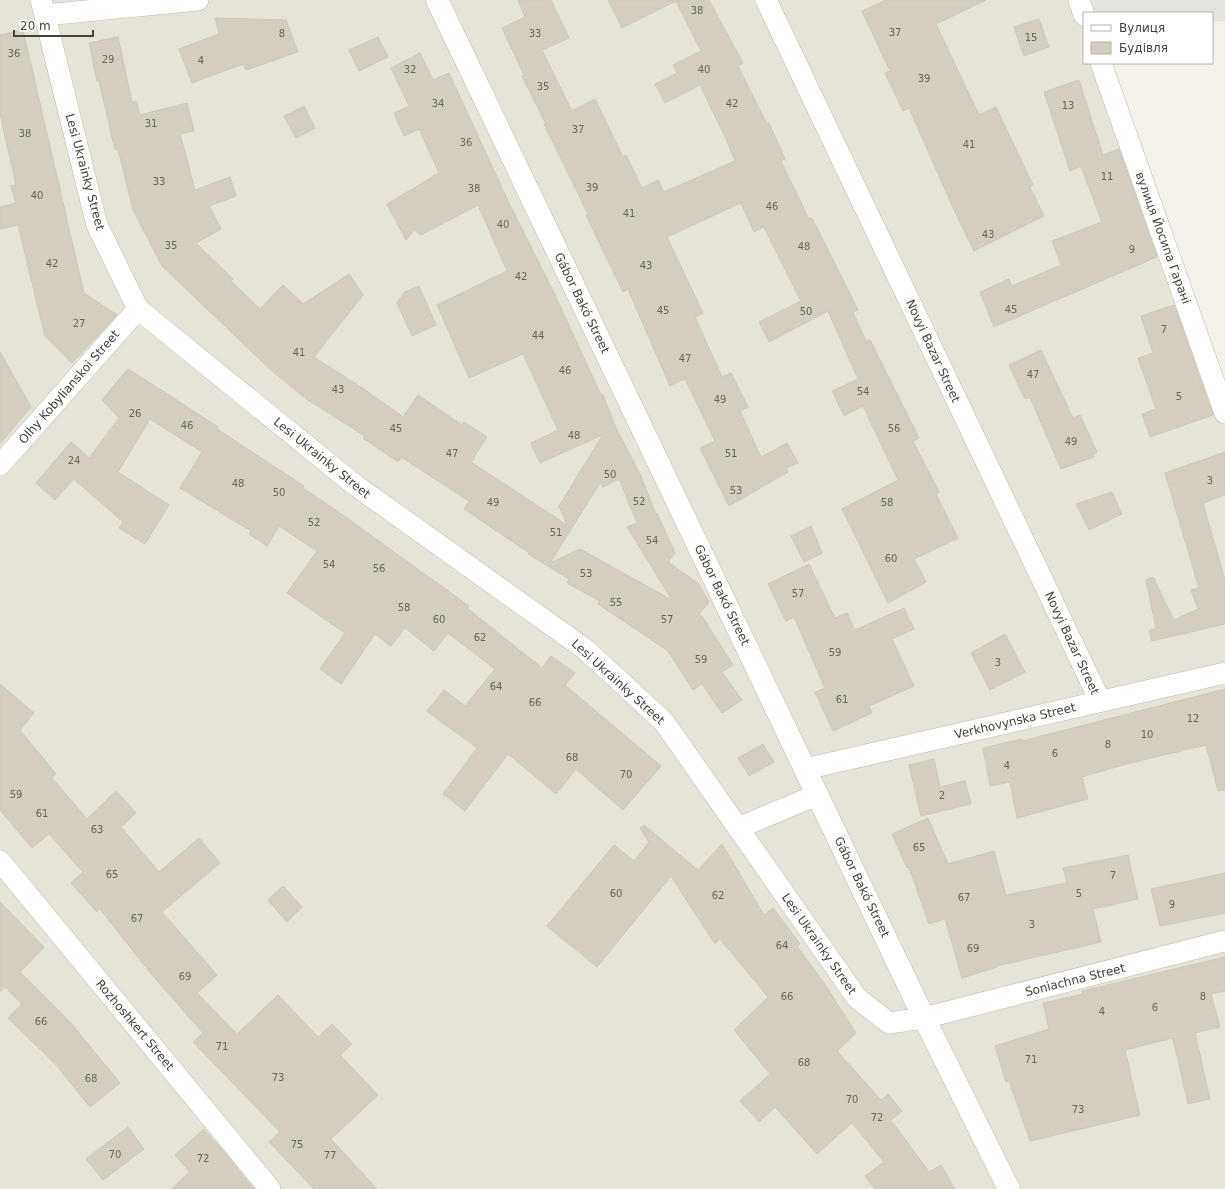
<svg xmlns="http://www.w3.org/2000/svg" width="1225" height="1189" font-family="'DejaVu Sans',sans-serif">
  <rect width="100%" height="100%" fill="#f3f1e9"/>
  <polygon fill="#e6e4d8" points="0,0 1079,0 1084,15 1084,63 1101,63 1225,413 1225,1189 0,1189"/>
  <polygon fill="#e5e3de" points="1079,0 1225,0 1225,21 1212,22 1212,13 1084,13"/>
  <g fill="#d3cec0" stroke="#cdc7b4" fill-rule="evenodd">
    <polygon points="518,0 551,0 569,38 542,50 572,111 595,99 623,157 626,155 642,188 658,180 664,192 735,161 727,141 700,85 665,103 655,84 677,73 673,65 701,51 676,1 622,28 608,0 709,0 743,63 738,66 767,124 769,123 785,159 781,161 809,219 812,218 858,310 853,312 866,341 870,340 919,438 913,441 939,492 936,494 958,538 914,559 926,582 888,603 842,509 898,480 863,406 844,416 832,391 858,379 828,311 769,342 759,322 801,301 764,227 754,232 741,203 667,237 703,313 695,317 722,377 731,373 748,407 740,411 761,457 787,443 798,463 786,468 788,472 729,506 700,448 715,441 685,379 670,386 628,289 623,292 586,215 588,214 544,124 546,124 522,76 524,75 502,28 525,17"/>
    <polygon points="886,0 986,0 936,24 979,115 996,107 1033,185 1030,187 1044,216 974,251 955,212 909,108 903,111 885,73 890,71 862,11"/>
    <polygon points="215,18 286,20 298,52 246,70 243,64 192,83 179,49 219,34"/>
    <polygon points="1039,19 1049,47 1024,56 1014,27"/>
    <polygon points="23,30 84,293 117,315 72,363 45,336 18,225 0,229 0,207 16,203 11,186 16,185 0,114 0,35"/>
    <path d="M118,37L132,102L136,101L140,115L187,103L194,131L180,134L195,190L230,177L236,196L209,206L221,229L196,243L233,279L231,281L260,309L283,285L303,304L349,274L363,295L314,357L364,389L403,417L418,395L462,425L464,422L487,437L471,462L567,525L559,506L602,436V435L540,463L531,443L558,430L523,354L469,378L437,305L507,271L478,205L421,235L414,230L406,240L387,204L439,173L419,129L404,136L394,113L409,106L391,68L420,53L433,80L449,73L509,203L554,293L601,395H603L616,428L640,474L656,514L657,513L675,553L668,562L698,583L709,602L699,614L702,616L733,665L722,672L742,700L722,713L702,684L693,690L668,651L598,604L600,601L567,583L569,579L528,554L529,553L464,509L469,501L401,457L398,462L363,438L365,436L305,398L272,371L162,266L133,210L118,149L115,150L99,81H97L89,43ZM619,479L637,523L627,527L672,600L580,549L550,563L600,483L603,487Z"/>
    <polygon points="378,37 388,57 359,71 349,50"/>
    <polygon points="1079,80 1103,155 1119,149 1157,257 994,327 980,292 1009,279 1012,286 1061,265 1052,241 1102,222 1081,166 1070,171 1044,92"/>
    <polygon points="304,106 315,128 296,138 284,116"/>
    <polygon points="419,286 436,325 412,336 397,303 405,292"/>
    <polygon points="1174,305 1213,415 1150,437 1142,414 1156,409 1138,358 1153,353 1141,316"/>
    <polygon points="1041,350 1073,418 1080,415 1097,452 1093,454 1094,457 1061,469 1030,397 1025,399 1009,365"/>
    <polygon points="0,352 31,407 0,444"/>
    <polygon points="128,369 166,393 218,427 217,429 304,486 303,488 337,511 469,606 467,608 542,668 551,656 575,673 565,685 661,766 623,810 576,769 556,794 508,754 465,811 443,794 477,748 427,711 444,690 465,706 495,669 448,633 434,651 405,628 391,646 375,634 341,684 320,669 345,633 287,593 317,551 279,526 267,546 249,534 251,531 180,488 202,452 150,419 118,472 169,505 145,544 119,528 123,522 74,479 55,500 36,483 71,442 89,458 119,418 102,400"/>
    <polygon points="1225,452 1225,495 1203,503 1225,580 1225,624 1152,641 1149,631 1156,628 1146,580 1153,577 1174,620 1198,609 1191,590 1199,588 1165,473"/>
    <polygon points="1112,492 1122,514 1089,530 1076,504"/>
    <polygon points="811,526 822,553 804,562 791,536"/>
    <polygon points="809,564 835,618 847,613 855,630 904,608 914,629 892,639 914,686 869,706 872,713 833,731 815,692 825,688 794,617 786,621 768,584"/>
    <polygon points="1005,634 1025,672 990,690 971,653"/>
    <polygon points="0,684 34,713 20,730 56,774 52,778 87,819 116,791 136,813 121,827 159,872 199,838 220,863 162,912 217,975 197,993 237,1034 278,995 318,1037 332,1024 352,1044 340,1055 378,1095 331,1139 377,1189 314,1189 269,1142 280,1132 193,1042 203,1033 153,976 100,909 97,912 71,883 83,872 49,834 32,848 0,810"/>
    <polygon points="1225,689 1225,790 1218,791 1206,745 1126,764 1082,777 1088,799 1017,818 1010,782 990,786 983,748 1022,739 1022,741"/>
    <polygon points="763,744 774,762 749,776 738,758"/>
    <polygon points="934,759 940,787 965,781 971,804 921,816 909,765"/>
    <polygon points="928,818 948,864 994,851 1006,895 1067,883 1063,868 1128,855 1138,899 1093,909 1101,942 997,966 997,967 962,978 945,919 929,924 909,867 907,868 892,834"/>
    <polygon points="644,825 698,870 722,844 764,915 773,908 800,944 797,946 824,983 856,1033 837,1051 881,1100 888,1094 902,1111 891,1120 929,1172 941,1165 955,1189 875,1189 865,1176 884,1162 852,1123 817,1154 775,1107 759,1122 740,1101 770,1074 734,1030 768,997 720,939 715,944 671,876 597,967 547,926 614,845 634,861 649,842 640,828"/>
    <polygon points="1225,873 1225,913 1160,926 1151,889"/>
    <polygon points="283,886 302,907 287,922 268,900"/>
    <polygon points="0,902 44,947 20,972 69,1021 120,1083 90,1107 56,1065 8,1018 22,1004 5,987 0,992"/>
    <polygon points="1225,957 1225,991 1211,994 1220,1027 1195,1033 1210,1099 1188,1104 1173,1038 1125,1050 1140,1115 1030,1141 1009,1081 1006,1082 995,1046 1049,1029 1043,1003 1083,994 1082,991"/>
    <polygon points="128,1127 144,1149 103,1180 86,1159"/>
    <polygon points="204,1129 223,1151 254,1189 171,1189 190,1172 175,1155"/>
  </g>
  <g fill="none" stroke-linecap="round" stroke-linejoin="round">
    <g stroke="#bdbaad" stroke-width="22">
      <g id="minor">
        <polyline points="41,0 97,225 138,309 355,485 585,649 664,722 857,998 889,1023 924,1018 1225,941"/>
        <polyline points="766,0 1100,701"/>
        <polyline points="1079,0 1084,15"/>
        <polyline points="45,15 198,0"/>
        <polyline points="1101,63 1225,413"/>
        <polyline points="0,465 138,309"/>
        <polyline points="805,769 1225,673"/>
        <polyline points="738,828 817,795"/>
        <polyline points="0,861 270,1189"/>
      </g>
    </g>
    <g stroke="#bdbaad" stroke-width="23">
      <polyline id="tertiary" points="437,0 924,1018 1009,1189"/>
    </g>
    <use href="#minor" stroke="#fff" stroke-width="21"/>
    <use href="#tertiary" stroke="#fff" stroke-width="22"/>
  </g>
  <g text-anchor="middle" stroke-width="3" stroke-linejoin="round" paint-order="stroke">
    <g font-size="10" fill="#68655b">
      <text x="697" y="14">38</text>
      <text x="895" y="36">37</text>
      <text x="282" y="37">8</text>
      <text x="535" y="37">33</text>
      <text x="1031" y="41">15</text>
      <text x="14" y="57">36</text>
      <text x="108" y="63">29</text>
      <text x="201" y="64">4</text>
      <text x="410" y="73">32</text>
      <text x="704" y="73">40</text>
      <text x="924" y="82">39</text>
      <text x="543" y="90">35</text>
      <text x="438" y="107">34</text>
      <text x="732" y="107">42</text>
      <text x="1068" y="109">13</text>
      <text x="151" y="127">31</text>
      <text x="578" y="133">37</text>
      <text x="25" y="137">38</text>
      <text x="466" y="146">36</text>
      <text x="969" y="148">41</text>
      <text x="1107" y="180">11</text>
      <text x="159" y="185">33</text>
      <text x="592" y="191">39</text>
      <text x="474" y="192">38</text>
      <text x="37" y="199">40</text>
      <text x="772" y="210">46</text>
      <text x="629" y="217">41</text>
      <text x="503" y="228">40</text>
      <text x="988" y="238">43</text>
      <text x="171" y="249">35</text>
      <text x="804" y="250">48</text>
      <text x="1132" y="253">9</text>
      <text x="52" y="267">42</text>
      <text x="646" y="269">43</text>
      <text x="521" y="280">42</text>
      <text x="1011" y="313">45</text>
      <text x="663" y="314">45</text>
      <text x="806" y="315">50</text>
      <text x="79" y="327">27</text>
      <text x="1164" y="333">7</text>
      <text x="538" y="339">44</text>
      <text x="299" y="356">41</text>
      <text x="685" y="362">47</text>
      <text x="565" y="374">46</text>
      <text x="1033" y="378">47</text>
      <text x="338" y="393">43</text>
      <text x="863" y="395">54</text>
      <text x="1179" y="400">5</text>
      <text x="720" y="403">49</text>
      <text x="135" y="417">26</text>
      <text x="187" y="429">46</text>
      <text x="396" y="432">45</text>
      <text x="894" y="432">56</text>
      <text x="574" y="439">48</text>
      <text x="1071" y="445">49</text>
      <text x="452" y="457">47</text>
      <text x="731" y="457">51</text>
      <text x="74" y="464">24</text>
      <text x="610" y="478">50</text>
      <text x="1210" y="484">3</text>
      <text x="238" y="487">48</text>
      <text x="736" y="494">53</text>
      <text x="279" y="496">50</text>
      <text x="639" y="505">52</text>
      <text x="493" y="506">49</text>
      <text x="887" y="506">58</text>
      <text x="314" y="526">52</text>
      <text x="556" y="536">51</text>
      <text x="652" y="544">54</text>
      <text x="891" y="562">60</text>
      <text x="329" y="568">54</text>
      <text x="379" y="572">56</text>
      <text x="586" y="577">53</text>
      <text x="798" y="597">57</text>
      <text x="616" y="606">55</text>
      <text x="404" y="611">58</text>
      <text x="439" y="623">60</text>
      <text x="667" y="623">57</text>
      <text x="480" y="641">62</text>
      <text x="835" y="656">59</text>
      <text x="701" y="663">59</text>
      <text x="998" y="666">3</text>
      <text x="496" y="690">64</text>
      <text x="842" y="703">61</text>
      <text x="535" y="706">66</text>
      <text x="1193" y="722">12</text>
      <text x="1147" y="738">10</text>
      <text x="1108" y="748">8</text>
      <text x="1055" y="757">6</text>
      <text x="572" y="761">68</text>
      <text x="1007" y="769">4</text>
      <text x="626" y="778">70</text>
      <text x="16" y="798">59</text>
      <text x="942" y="799">2</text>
      <text x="42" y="817">61</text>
      <text x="97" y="833">63</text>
      <text x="919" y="851">65</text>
      <text x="112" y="878">65</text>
      <text x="1113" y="879">7</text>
      <text x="616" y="897">60</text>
      <text x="1079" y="897">5</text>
      <text x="718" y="899">62</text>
      <text x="964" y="901">67</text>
      <text x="1172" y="908">9</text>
      <text x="137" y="922">67</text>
      <text x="1032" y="928">3</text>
      <text x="782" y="949">64</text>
      <text x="973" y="952">69</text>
      <text x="185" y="980">69</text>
      <text x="787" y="1000">66</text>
      <text x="1203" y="1000">8</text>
      <text x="1155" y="1011">6</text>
      <text x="1102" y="1015">4</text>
      <text x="41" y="1025">66</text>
      <text x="222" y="1050">71</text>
      <text x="1031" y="1063">71</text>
      <text x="804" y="1066">68</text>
      <text x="278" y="1081">73</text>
      <text x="91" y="1082">68</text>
      <text x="852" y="1103">70</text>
      <text x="1078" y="1113">73</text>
      <text x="877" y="1121">72</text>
      <text x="297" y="1148">75</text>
      <text x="115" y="1158">70</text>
      <text x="330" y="1159">77</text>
      <text x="203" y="1162">72</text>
    </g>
    <g font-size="12" fill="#454239" stroke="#fff">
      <text transform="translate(85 172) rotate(75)" y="4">Lesi Ukrainky Street</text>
      <text transform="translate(1163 238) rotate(70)" y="4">вулиця Йосипа Гарані</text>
      <text transform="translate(582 303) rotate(64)" y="4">Gábor Bakó Street</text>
      <text transform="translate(933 351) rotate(65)" y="4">Novyi Bazar Street</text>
      <text transform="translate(69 387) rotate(-49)" y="4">Olhy Kobylianskoi Street</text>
      <text transform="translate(322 458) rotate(39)" y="4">Lesi Ukrainky Street</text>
      <text transform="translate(722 595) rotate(64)" y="4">Gábor Bakó Street</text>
      <text transform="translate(1072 643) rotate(65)" y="4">Novyi Bazar Street</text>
      <text transform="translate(618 682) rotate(42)" y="4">Lesi Ukrainky Street</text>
      <text transform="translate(1015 721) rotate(-13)" y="4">Verkhovynska Street</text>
      <text transform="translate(862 887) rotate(64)" y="4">Gábor Bakó Street</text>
      <text transform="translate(819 944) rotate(55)" y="4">Lesi Ukrainky Street</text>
      <text transform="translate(1075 980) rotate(-14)" y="4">Soniachna Street</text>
      <text transform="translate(135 1025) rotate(50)" y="4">Rozhoshkert Street</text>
    </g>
  </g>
  <rect x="1083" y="12" width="130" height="52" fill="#ffffff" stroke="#b5b3b0"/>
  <rect x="1091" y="25" width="20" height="6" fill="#ffffff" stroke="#b5b3b0"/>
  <text x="1119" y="32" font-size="12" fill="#454239">Вулиця</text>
  <rect x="1091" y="42" width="20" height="12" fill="#d3cec0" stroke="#b5b3b0"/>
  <text x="1119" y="52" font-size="12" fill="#454239">Будівля</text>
  <path d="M14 30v6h79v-6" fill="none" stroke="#454239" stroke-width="2"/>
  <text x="20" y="30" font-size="12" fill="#454239" stroke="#ffffff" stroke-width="3" paint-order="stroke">20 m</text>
</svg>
